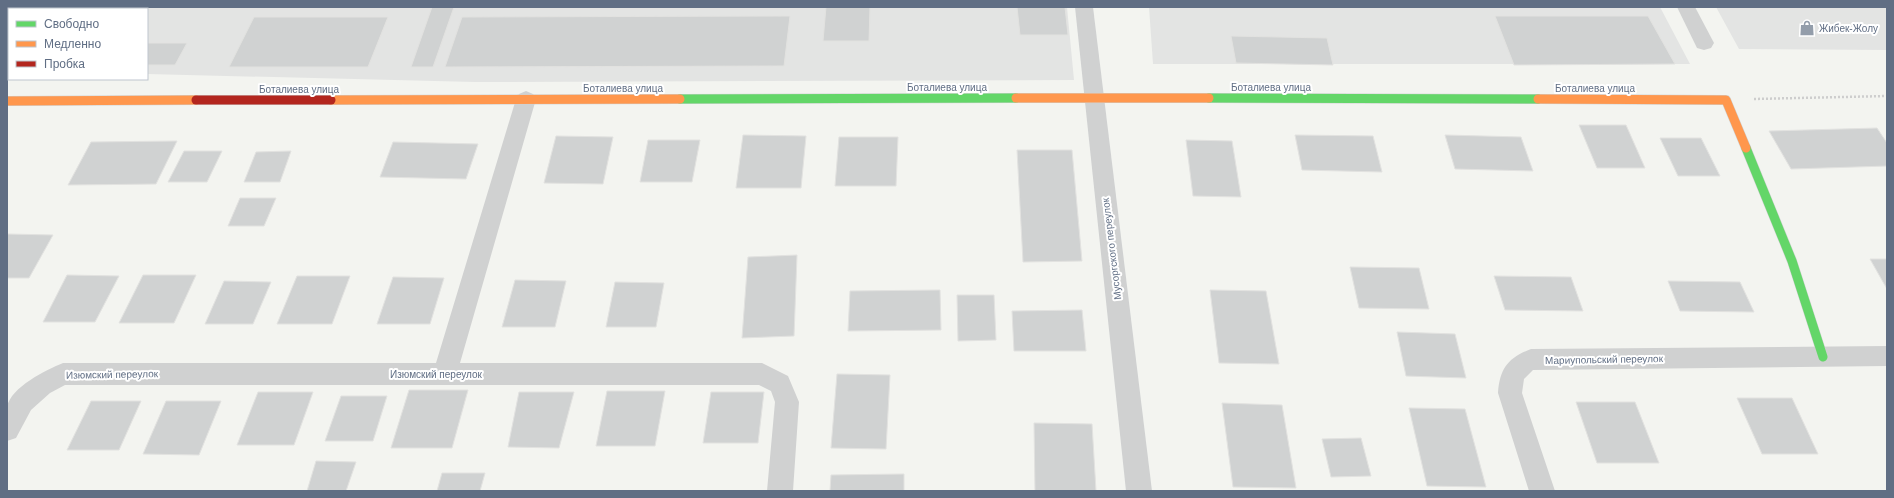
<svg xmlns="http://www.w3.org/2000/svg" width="1894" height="498" font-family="Arial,sans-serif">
  <rect width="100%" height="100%" fill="#f3f4f0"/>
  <g fill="#e3e4e3">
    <polygon points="59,7 1067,7 1074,80 475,82 147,74 147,9 58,9"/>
    <polygon points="1149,7 1660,7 1690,64 1153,64"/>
    <polygon points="1716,7 1887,7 1887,50 1739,49"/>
  </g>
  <g fill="#d0d2d2" stroke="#e2e2e0">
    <polygon points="65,7 94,7 93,9 64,9"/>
    <polygon points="432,7 454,7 433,67 411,67"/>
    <polygon points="826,7 870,7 869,41 823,41"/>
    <polygon points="1017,7 1065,7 1068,35 1020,35"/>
    <polygon points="790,16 784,66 445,67 462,17"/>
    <polygon points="1495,16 1648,16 1675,64 1514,65"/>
    <polygon points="254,17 388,17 368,67 229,67"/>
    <polygon points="1231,36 1327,38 1333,65 1236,63"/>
    <polygon points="147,43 187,43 175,65 147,65"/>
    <polygon points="1579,125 1626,125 1645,168 1597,168"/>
    <polygon points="1877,128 1887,143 1887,166 1791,169 1769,131"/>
    <polygon points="743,135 806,136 801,188 736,188"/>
    <polygon points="1295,135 1373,136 1382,172 1302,170"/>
    <polygon points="1445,135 1521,137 1533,171 1455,169"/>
    <polygon points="556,136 613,137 603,184 544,183"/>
    <polygon points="839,137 898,137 896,186 835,186"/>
    <polygon points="1660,138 1701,138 1720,176 1678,176"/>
    <polygon points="648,140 700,140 692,182 640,182"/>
    <polygon points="1186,140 1232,141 1241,197 1193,196"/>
    <polygon points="177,141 156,184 68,185 91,142"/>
    <polygon points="393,142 478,144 466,179 380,177"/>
    <polygon points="1017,150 1072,150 1082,261 1023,262"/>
    <polygon points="184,151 222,151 207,182 168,182"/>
    <polygon points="291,151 280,182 244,182 256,152"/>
    <polygon points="240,198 276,198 264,226 228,226"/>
    <polygon points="7,234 53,235 29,278 7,278"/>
    <polygon points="797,255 794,336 742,338 748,257"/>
    <polygon points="1870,259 1887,259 1887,289"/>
    <polygon points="1350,267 1419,268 1429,309 1359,308"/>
    <polygon points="67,275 119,276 95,322 43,322"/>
    <polygon points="143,275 196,275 174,323 119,323"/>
    <polygon points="297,276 350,276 332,324 277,324"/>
    <polygon points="1494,276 1571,277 1583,311 1505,310"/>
    <polygon points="393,277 444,278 430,324 377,324"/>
    <polygon points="515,280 566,281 555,327 502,327"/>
    <polygon points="224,281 271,282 253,324 205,324"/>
    <polygon points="1668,281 1740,282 1754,312 1680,311"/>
    <polygon points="615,282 664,283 656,327 606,327"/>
    <polygon points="940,290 941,330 848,331 850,291"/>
    <polygon points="1210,290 1266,291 1279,364 1219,363"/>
    <polygon points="957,295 994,295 996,340 958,341"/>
    <polygon points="1082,310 1086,351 1014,351 1012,311"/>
    <polygon points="1397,332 1455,334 1466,378 1406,376"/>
    <polygon points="837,374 890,375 886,449 831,448"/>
    <polygon points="409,390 468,390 452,448 391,448"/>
    <polygon points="607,391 665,391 655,446 596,446"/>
    <polygon points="258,392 313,392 294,445 237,445"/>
    <polygon points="519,392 574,392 559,448 508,447"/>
    <polygon points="711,392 764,392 758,443 703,443"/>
    <polygon points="341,396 387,396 373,441 325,441"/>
    <polygon points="1737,398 1792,398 1818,454 1762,454"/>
    <polygon points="91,401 141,401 119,450 67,450"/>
    <polygon points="166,401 221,401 199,455 143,454"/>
    <polygon points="1576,402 1635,402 1659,463 1597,463"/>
    <polygon points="1222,403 1282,405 1296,488 1233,487"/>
    <polygon points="1409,408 1465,409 1486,487 1427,486"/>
    <polygon points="1034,423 1092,424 1096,491 1035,491"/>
    <polygon points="1361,438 1371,476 1331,477 1322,439"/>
    <polygon points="316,461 356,462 346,491 307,491"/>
    <polygon points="442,473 485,473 480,491 437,491"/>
    <polygon points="904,474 904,491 830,491 831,475"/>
  </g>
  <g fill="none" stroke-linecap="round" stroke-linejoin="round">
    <g stroke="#cfd1d1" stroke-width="10">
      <g id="fast">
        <polyline points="1209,98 1538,99"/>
        <polyline points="680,99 1016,98"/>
        <polyline points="1746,148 1792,261 1823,357"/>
      </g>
    </g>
    <g stroke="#cfd1d1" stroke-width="10">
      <g id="slow">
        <polyline points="1016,98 1209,98"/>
        <polyline points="1538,99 1726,100 1746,148"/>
        <polyline points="331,100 680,99"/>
        <polyline points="7,101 196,100"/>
      </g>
    </g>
    <g stroke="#cfd1d1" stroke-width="10">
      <polyline id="jam" points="196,100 331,100"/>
    </g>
    <polyline stroke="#cdcdcd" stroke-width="2.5" stroke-dasharray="2 2" stroke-linecap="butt" points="1754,99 1887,96"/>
    <g fill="#d0d1d1" fill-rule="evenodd">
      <polygon points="1075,7 1093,7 1152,491 1126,491"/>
      <polygon points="1677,7 1695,7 1714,43 1711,48 1704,50 1697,48"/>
      <path d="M526,91L533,94L536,99L460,363H762L788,376L799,402L793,491H767L775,402L771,391L759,385H65L50,393L31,410L16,438L7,441C7,431 5,417 7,407C11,387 46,370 63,363H436L516,99L519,94Z"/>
      <path d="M1887,346V366L1533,370L1524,379L1522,393L1555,491H1529L1498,393C1500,368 1508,358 1531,349Z"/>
    </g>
    <use href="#fast" stroke="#63d668" stroke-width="9"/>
    <use href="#slow" stroke="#ff974d" stroke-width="9"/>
    <use href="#jam" stroke="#b3261e" stroke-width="9"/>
  </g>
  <defs>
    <g id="shop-bare" transform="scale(1.2)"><path d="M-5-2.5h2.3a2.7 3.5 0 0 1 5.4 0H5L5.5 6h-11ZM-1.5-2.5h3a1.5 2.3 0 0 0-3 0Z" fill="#939daa" stroke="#fff" stroke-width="2.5" paint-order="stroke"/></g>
  </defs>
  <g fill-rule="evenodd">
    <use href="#shop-bare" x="1807" y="28"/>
  </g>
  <g text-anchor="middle" stroke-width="4" stroke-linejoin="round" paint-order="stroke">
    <g font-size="10" fill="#606e84" stroke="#fff" text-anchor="start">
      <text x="1819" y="32">Жибек-Жолу</text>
    </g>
    <g font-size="10" fill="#606e84" stroke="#fff">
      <text x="947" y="91">Боталиева улица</text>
      <text x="1271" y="91">Боталиева улица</text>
      <text x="623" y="92">Боталиева улица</text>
      <text x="1595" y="92">Боталиева улица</text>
      <text x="299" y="93">Боталиева улица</text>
      <text transform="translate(1111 249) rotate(-97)" y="4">Мусоргского переулок</text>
      <text transform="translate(1604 359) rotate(-1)" y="4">Мариупольский переулок</text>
      <text transform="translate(112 374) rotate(-1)" y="4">Изюмский переулок</text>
      <text x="436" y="378">Изюмский переулок</text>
    </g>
  </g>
  <rect width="1894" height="498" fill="none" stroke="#606e84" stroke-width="16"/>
  <rect x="8" y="8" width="140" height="72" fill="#ffffff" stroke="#bfc5ce"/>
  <rect x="16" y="21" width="20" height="6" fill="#63d668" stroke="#bfc5ce"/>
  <text x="44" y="28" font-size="12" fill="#606e84">Свободно</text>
  <rect x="16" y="41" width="20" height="6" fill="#ff974d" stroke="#bfc5ce"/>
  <text x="44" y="48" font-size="12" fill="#606e84">Медленно</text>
  <rect x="16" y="61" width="20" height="6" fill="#b3261e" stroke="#bfc5ce"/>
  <text x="44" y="68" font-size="12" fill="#606e84">Пробка</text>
</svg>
